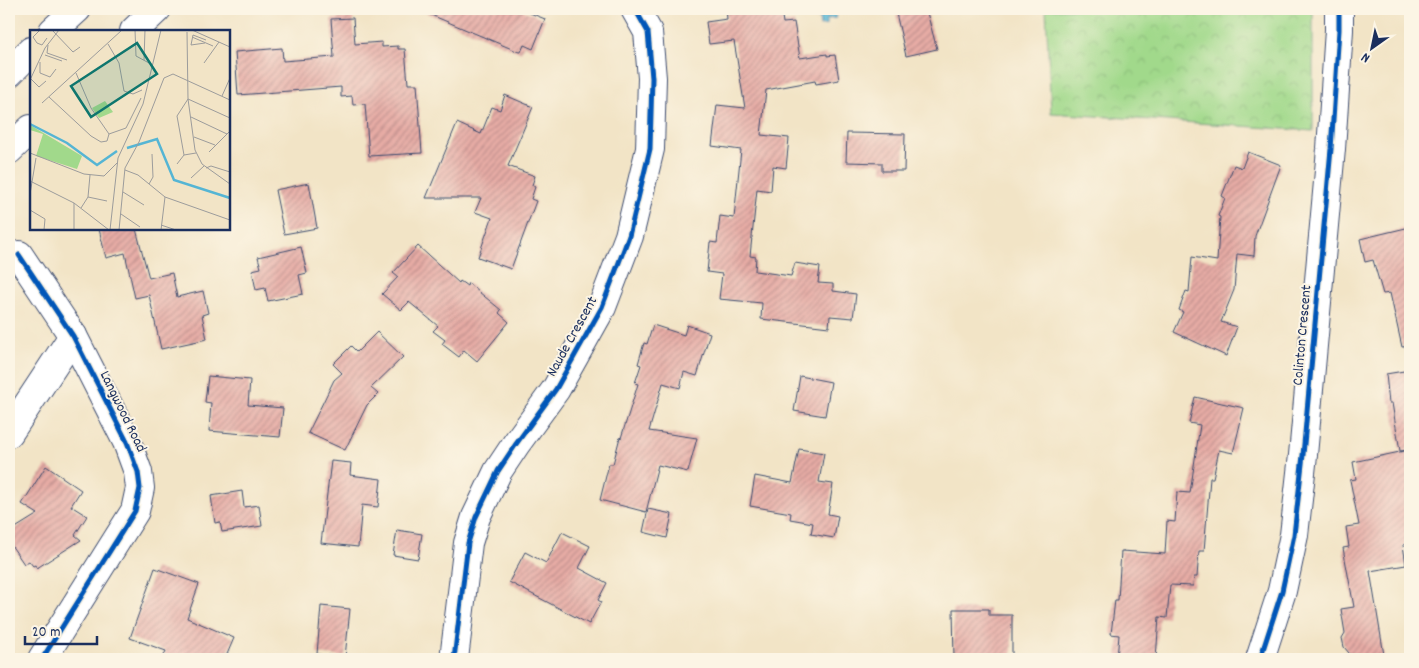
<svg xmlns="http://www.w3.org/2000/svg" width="1419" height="668" font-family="Dekko,sans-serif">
  <defs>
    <pattern id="park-crowns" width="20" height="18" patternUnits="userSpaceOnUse" patternTransform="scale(1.25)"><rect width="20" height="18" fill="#a1d98b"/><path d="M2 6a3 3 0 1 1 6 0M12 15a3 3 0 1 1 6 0" fill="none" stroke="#8abb7a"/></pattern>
    <pattern id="building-hatch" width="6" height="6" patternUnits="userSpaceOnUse" patternTransform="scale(1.25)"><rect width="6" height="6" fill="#e7aca5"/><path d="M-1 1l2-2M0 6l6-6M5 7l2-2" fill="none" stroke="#ba8c8a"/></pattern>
  </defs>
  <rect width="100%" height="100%" fill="#fcf5e5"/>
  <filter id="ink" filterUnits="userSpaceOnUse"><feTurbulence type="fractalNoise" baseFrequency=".02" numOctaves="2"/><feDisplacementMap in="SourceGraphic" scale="10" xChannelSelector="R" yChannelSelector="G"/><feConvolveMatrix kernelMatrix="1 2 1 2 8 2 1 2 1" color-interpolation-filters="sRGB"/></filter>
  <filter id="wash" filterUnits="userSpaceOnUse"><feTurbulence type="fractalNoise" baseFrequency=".0096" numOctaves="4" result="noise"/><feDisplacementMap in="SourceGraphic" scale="20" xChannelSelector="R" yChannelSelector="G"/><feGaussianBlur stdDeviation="1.12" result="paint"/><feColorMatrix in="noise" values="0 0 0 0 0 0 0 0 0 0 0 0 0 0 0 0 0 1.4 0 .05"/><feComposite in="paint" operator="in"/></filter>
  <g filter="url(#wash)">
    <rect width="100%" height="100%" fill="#f2e4c6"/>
    <polygon fill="url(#park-crowns)" stroke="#5e8474" points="1046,9 1313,9 1313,131 1051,113"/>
    <polygon fill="#55b5d4" stroke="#387299" points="818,9 835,9 836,18 827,19 827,25 820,26"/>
    <g id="blocks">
      <g fill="url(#building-hatch)">
        <polygon points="417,9 520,9 545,19 533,49 524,45 521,52 519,52"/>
        <polygon points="726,9 781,9 783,23 794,22 800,58 827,54 827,56 835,55 839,80 816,84 815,81 766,90 761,135 789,138 786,168 773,166 771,191 757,189 750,256 756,257 755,271 791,276 795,263 820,267 818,283 833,284 833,291 856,294 853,318 830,316 829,327 761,319 762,303 719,299 722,274 707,272 710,242 717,243 720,216 734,218 741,150 712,146 717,105 745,108 734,41 709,44 706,22 727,19"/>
        <polygon points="895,9 926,9 937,49 906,56"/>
        <polygon points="353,18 355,44 382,42 382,47 398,46 398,49 405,49 408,84 417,84 422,153 369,156 365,104 353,105 352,96 341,97 341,87 238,95 235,52 282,48 283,61 334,57 331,19"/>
        <polygon points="505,95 533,107 508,166 535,176 532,185 535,187 531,199 536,201 511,269 478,257 492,218 475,212 481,198 426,198 457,123 481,134 492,107 500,110"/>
        <polygon points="847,133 905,134 904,171 882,171 882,163 846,162"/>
        <polygon points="1248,152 1281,165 1255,236 1254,256 1237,254 1234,290 1221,322 1237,327 1226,356 1174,332 1183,312 1179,310 1186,291 1189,292 1192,257 1217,261 1220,217 1218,216 1225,198 1222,196 1234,165 1242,168"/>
        <polygon points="309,183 317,228 284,234 275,190"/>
        <polygon points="1410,227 1410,346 1402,347 1390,293 1383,294 1373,260 1365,262 1360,239"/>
        <polygon points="99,229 136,229 149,278 172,273 177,297 203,291 208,313 202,315 207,339 161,349 149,295 135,298 125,253 106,258"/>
        <polygon points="418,246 459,283 460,281 467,286 468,283 501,310 499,313 509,322 477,361 464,350 459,357 442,344 445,340 433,331 438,326 409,302 401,310 382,294 398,277 393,273"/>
        <polygon points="301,247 307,273 299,275 303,294 268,301 265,288 256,290 252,270 261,268 258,257"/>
        <polygon points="653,325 684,335 687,325 710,333 697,376 684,372 680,388 663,383 649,431 697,438 688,472 658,465 646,512 600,500 609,464 613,464 620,437 621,438 638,384 635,383 641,365 638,364 644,343 647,344"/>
        <polygon points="377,332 403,357 371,388 378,394 367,405 345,450 308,433 334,380 342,373 333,364 351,346 357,352"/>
        <polygon points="1410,370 1410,544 1403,545 1406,565 1370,571 1384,655 1382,656 1383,659 1350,659 1349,653 1344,647 1342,638 1345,633 1341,609 1354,607 1343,548 1349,547 1346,527 1359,525 1350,480 1356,479 1353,462 1409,450 1400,451 1392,403 1389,403 1386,374"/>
        <polygon points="208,376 250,380 248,405 283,408 280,437 209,431 211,403 205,402"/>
        <polygon points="800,376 831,382 825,416 794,411"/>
        <polygon points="1195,397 1244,408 1233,453 1219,450 1213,478 1210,478 1204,551 1199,551 1197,577 1194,577 1193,586 1170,585 1167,618 1159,617 1156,659 1117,659 1119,635 1111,634 1115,600 1118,600 1121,551 1165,554 1167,521 1175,522 1177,492 1190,493 1200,425 1189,423"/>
        <polygon points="799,449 824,453 819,482 833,484 828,514 838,516 834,538 811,534 813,523 790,519 791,513 750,506 755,476 792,483"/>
        <polygon points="331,461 351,463 350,475 381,479 378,507 362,505 358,547 321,543"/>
        <polygon points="46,466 81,490 71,506 87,516 75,535 81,540 37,568 35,565 33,566 29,561 24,564 9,542 9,532 38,514 22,504"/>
        <polygon points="242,491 244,507 259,505 262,526 222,532 220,522 215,523 211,496"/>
        <polygon points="648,509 672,514 667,538 643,532"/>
        <polygon points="397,530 422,534 418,559 393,555"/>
        <polygon points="562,532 590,546 579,568 607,583 598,600 601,602 589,624 509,582 525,552 546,563"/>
        <polygon points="155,568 199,584 187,618 234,638 225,659 162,659 166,651 130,638"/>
        <polygon points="321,606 350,609 345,657 317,654"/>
        <polygon points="953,609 989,609 989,615 1012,615 1012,658 954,659"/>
      </g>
    </g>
  </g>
  <g filter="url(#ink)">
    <use href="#blocks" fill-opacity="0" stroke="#3b4a6e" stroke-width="1"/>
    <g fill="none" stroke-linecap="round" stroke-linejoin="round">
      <g stroke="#3b4a6e" stroke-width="30">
        <g id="minor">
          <polyline points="19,255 73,336 127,442 138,472 140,488 135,511 42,659"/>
          <polyline points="9,433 73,336"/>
          <polyline points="454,659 468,543 476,517 498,471 516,444 556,389 602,307 629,236 650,149 652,78 648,32 635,9"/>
          <polyline points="1260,659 1282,591 1294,535 1303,455 1331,149 1339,30 1339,9"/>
        </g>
      </g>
      <g stroke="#3b4a6e" stroke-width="30">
        <g id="highway">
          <polyline points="53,31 77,9"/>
          <polyline points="134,31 157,9"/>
          <polyline points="9,73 31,51"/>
          <polyline points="9,150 31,129"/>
        </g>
      </g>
      <use href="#minor" stroke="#fff" stroke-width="28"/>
      <use href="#highway" stroke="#fff" stroke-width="28"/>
      <g stroke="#fcf5e5" stroke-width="8">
        <g id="cycleway">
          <polyline points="19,255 73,336 127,442 138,472 140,488 135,511 42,659"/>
          <polyline points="454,659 468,543 476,517 498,471 516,444 556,389 602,307 629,236 650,149 652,78 648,32 635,9"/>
          <polyline points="1260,659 1282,591 1294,535 1303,455 1331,149 1339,30 1339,9"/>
        </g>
      </g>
      <use href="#cycleway" stroke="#0057b8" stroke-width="5"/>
    </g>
  </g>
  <g text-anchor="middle" stroke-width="4" stroke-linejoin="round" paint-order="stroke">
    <g font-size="15" fill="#1b2f5e" stroke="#fcf5e5">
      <text transform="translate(1301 335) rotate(-85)" y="5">Colinton Crescent</text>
      <text transform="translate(571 336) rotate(-61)" y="5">Naude Crescent</text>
      <text transform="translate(124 411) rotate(64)" y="5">Langwood Road</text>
    </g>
  </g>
  <g transform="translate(30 30)">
    <rect width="200" height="200" fill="#f2e4c6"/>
    <path d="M75,71L83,82L69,88L62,78ZM0,95L52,126L47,139L6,126L13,104L0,100Z" fill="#a1d98b"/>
    <path fill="none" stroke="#55b5d4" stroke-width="2.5" d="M0,94L37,113L67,135L87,121M97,118L127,109L144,150L200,168"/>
    <path fill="none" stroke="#9c9c9c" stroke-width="1" d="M10,0L3,7L7,13L12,15L17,8M22,0L43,22L50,17M105,0L106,26L119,33M162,0L200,17M157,2L158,69L165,120L172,134L200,154M162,7L183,16M175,13L161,15L163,5L176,10M78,14L89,33L94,61L103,64L112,60M18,15L17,23L37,30M15,25L32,31M114,30L115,0M10,32V43L20,47L26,39M174,33L189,12M1,49L9,57L16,51M0,50L15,18L29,0M192,66L200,48M19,67L61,106L71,112L77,111L79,104L61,78L46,43M12,73L92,0M161,87L197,104M79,104L96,98L111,68M164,107L185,115M179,122L200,101M0,123L54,144L74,146L87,133M154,125L147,86L158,69L200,88M147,134L154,125L166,123M176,138L181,136L200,142M95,140L108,145L135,167L200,190M161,148L174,136M0,151L44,173L79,200M119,154L123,147L122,124M93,162L114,175M0,164L6,128M58,167L77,171M51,178L58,167L60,145M0,180L15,189L14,200M91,184L110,197M131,195L146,200M44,200V173M80,200L88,128L113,74L131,0M89,200L95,138L109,112L134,48L143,44L200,70M131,200L135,167"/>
    <path fill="#0f766e" fill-opacity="0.15" stroke="#0f766e" stroke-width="2.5" d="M107,13L127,44L61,87L41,56Z"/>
    <rect width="200" height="200" fill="none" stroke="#1b2f5e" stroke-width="2.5"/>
  </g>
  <rect width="1419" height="668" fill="none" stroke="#fcf5e5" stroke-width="30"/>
  <g transform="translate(1372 48) rotate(213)" stroke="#fcf5e5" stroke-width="4" paint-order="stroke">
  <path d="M0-4L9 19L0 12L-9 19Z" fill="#1b2f5e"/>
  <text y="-8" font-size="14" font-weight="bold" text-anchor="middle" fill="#1b2f5e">N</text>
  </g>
  <path d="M25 636v8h72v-8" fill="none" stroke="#1b2f5e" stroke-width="2.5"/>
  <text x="32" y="636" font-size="15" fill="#1b2f5e" stroke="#fcf5e5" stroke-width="4" paint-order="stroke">20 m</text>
</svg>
